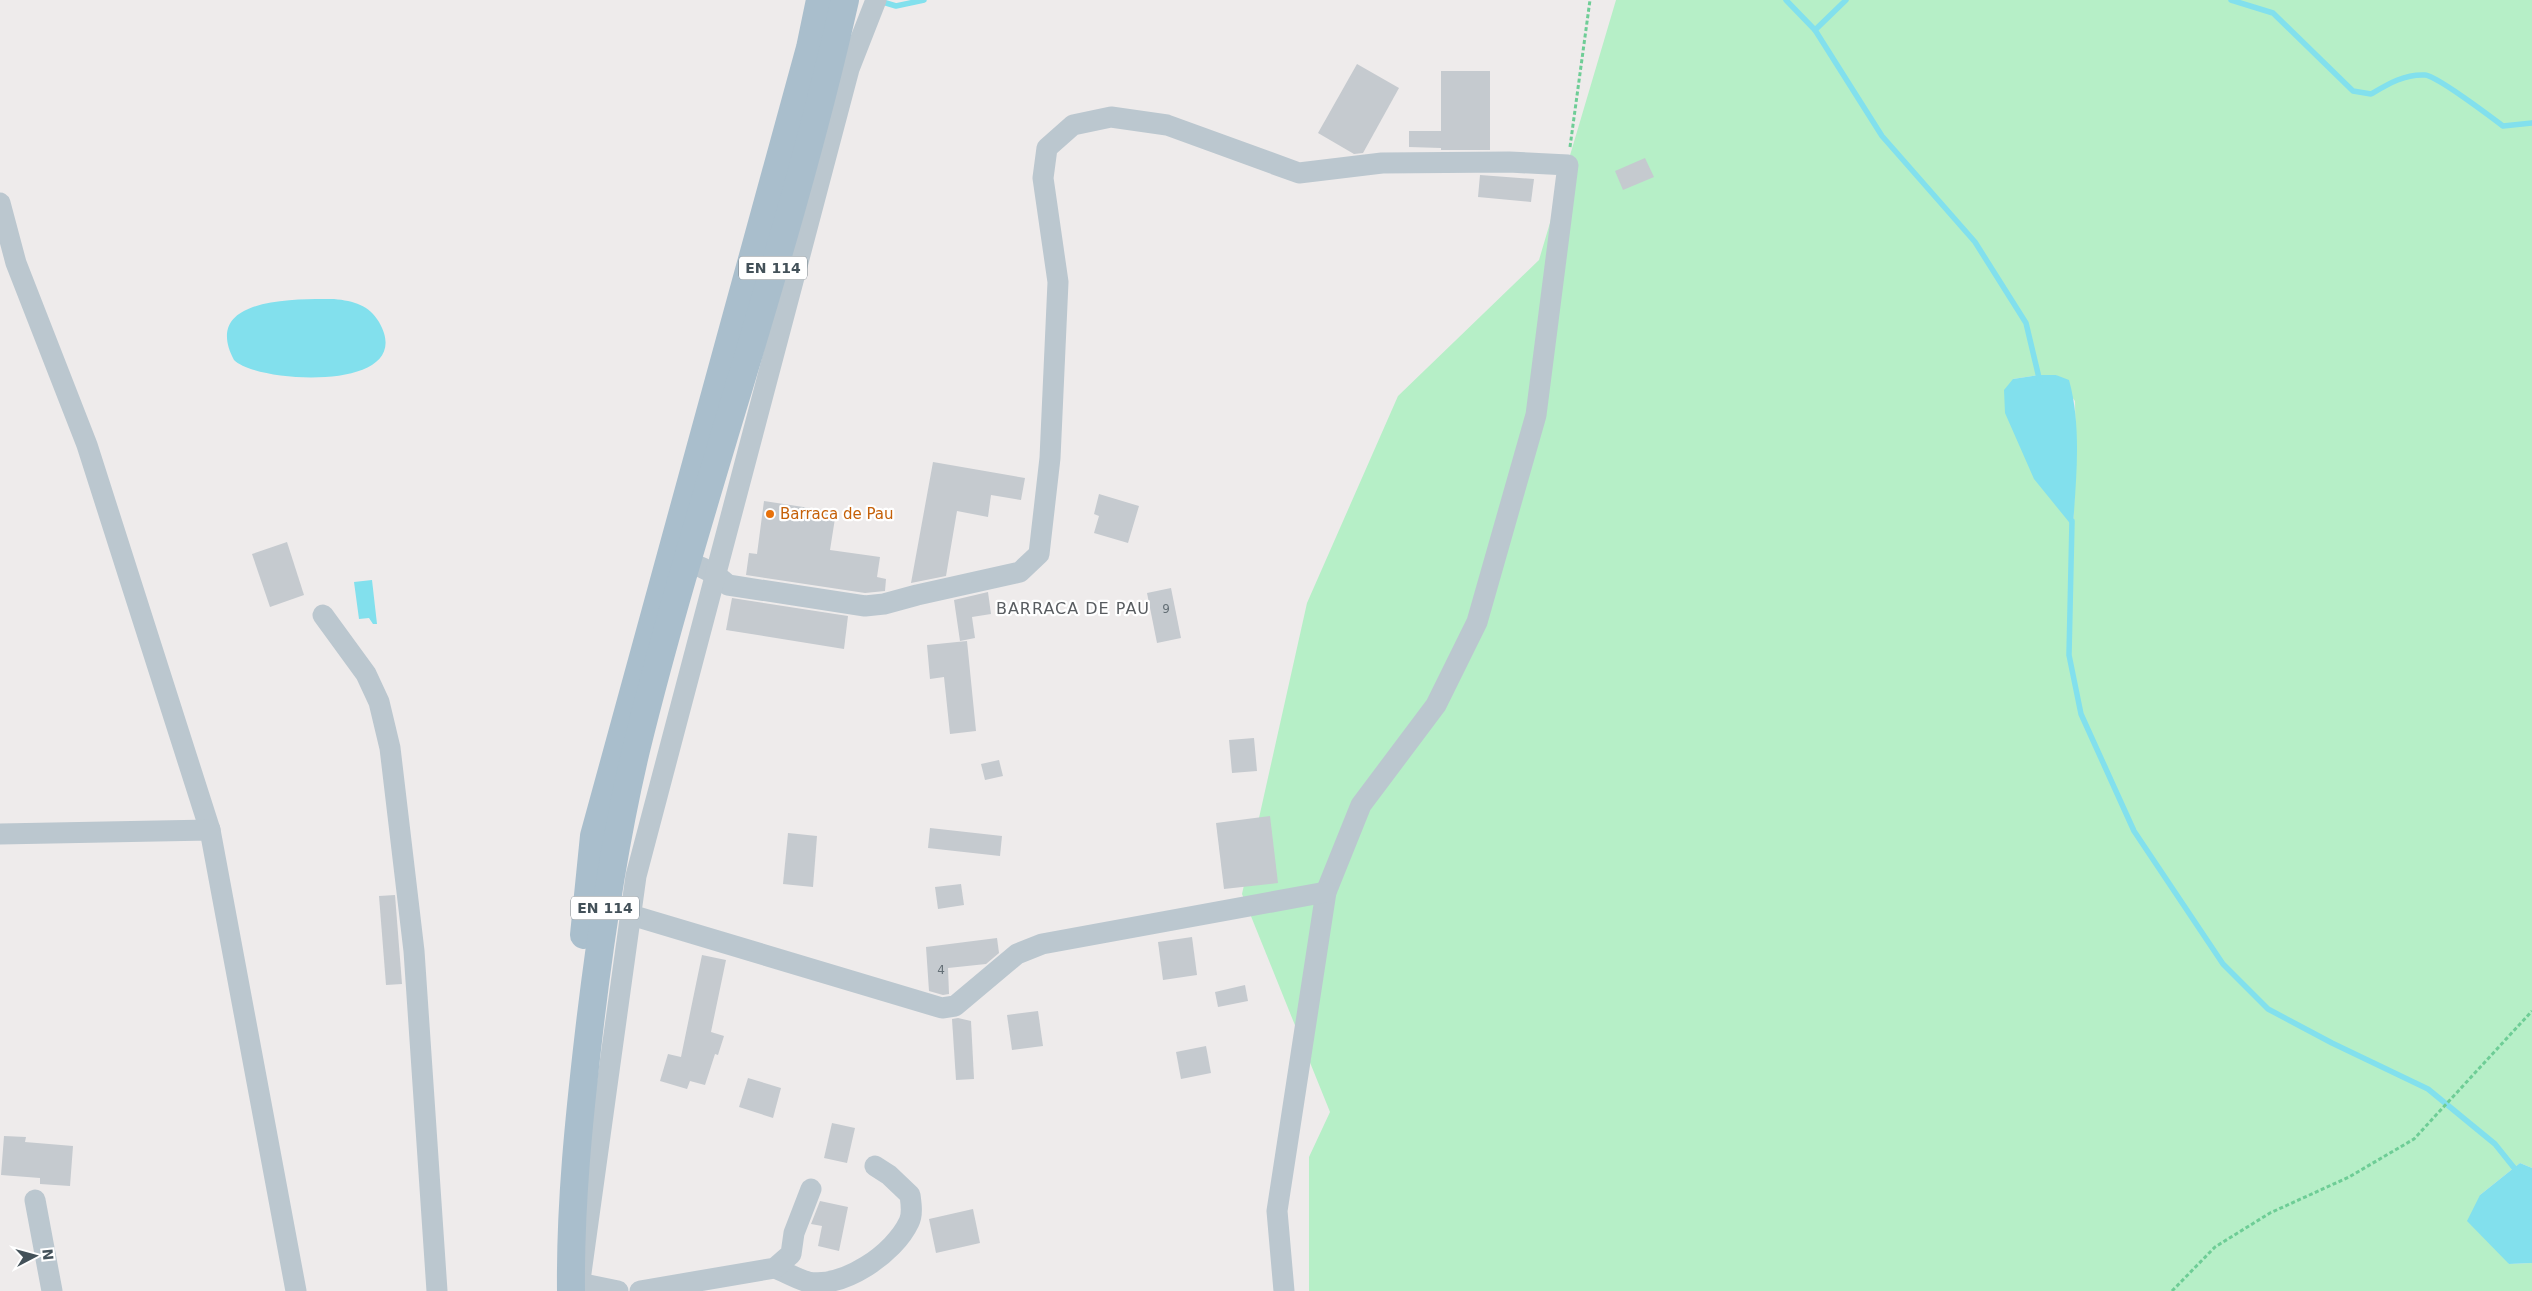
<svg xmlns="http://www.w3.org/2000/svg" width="2532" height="1291" font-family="'DejaVu Sans',sans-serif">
  <rect width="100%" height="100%" fill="#eeebeb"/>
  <path fill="#b6efc7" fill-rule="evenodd" d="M1616,0H2532V1168L2520,1163L2480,1195L2509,1264L2532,1263V1291H1309V1157L1330,1112L1242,894L1307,603L1398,396L1539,260ZM2038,375H2056L2075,401L2076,463L2073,526L2013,379Z"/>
  <g fill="#82e0ed">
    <path d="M334,299C354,301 369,305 379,322C420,393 257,384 234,360C200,296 298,299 334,299Z"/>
    <path d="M2038,375H2056L2069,380C2082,427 2076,479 2073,527L2034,479L2005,413L2004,390L2013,379Z"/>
    <polygon points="372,580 377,624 373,624 369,618 359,619 354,582"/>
    <polygon points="2520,1163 2532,1168 2532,1263 2509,1264 2467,1221 2480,1195"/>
  </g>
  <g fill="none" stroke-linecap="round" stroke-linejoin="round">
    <g stroke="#82e0ed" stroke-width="5.5">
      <polyline points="1786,0 1815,30 1882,136 1975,242 2026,323 2040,382"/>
      <path d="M2231,0L2273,13L2353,91L2371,94C2388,84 2404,74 2425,75C2437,76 2491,117 2503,126L2532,123"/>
      <polyline points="886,3 896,6 924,0"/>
      <polyline points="1815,30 1846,0"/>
      <polyline points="2072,521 2069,655 2081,714 2134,831 2223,964 2268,1009 2332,1043 2428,1089 2495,1144 2519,1174"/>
    </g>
  </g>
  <g fill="#c5cacf">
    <polygon points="1357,64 1399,88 1363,153 1354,154 1318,133"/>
    <polygon points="1441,71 1490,71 1490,150 1441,150 1441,148 1409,147 1409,131 1441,131"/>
    <polygon points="1645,158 1654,177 1623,190 1615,171"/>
    <polygon points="1480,175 1534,179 1531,202 1478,197"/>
    <polygon points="933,462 1025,478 1021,500 991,495 988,517 957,511 946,576 911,583"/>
    <polygon points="1099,494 1139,506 1128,543 1094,533 1099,516 1094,514"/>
    <polygon points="764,501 836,512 830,550 880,557 877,577 886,579 885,591 865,593 746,575 749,553 757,554"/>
    <polygon points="287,542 304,595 270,607 252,554"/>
    <polygon points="1171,588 1181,638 1157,643 1147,593"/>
    <polygon points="988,592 991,614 972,617 975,638 960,641 954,600"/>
    <polygon points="732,598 848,616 844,649 726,630"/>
    <polygon points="967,641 976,731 950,734 944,677 930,679 927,645"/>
    <polygon points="1254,738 1257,771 1232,773 1229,740"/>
    <polygon points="999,760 1003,776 985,780 981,764"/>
    <polygon points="1270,816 1278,883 1224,889 1216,823"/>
    <polygon points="930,828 1002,836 1000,856 928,848"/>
    <polygon points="788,833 817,836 813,887 783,884"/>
    <polygon points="961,884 964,905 938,909 935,887"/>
    <polygon points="395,895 402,984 386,985 379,896"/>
    <polygon points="1192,937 1197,975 1163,980 1158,942"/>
    <polygon points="997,938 999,953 986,964 948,968 949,994 943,995 929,991 926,947"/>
    <polygon points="702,955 726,960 711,1032 724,1036 718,1055 715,1054 705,1085 690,1081 687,1089 660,1081 668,1054 681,1057"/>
    <polygon points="1245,985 1248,1001 1218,1007 1215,992"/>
    <polygon points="1038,1011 1043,1046 1012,1050 1007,1015"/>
    <polygon points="958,1018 971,1021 974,1079 956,1080 952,1019"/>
    <polygon points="1206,1046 1211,1073 1181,1079 1176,1052"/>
    <polygon points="748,1078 781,1088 773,1118 739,1107"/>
    <polygon points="832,1123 855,1128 847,1163 824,1158"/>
    <polygon points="4,1136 26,1137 25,1142 73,1146 70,1186 40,1184 40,1178 1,1175"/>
    <polygon points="820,1201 848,1207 839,1251 818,1246 822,1226 811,1224"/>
    <polygon points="973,1209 980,1243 936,1253 929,1219"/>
  </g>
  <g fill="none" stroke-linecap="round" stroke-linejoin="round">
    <g stroke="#6ecd96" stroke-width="3" stroke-dasharray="4 2.5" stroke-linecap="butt">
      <polyline points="1570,147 1590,0"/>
      <polyline points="2172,1291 2215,1247 2270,1213 2349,1177 2414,1139 2532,1011"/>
    </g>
    <g stroke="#bbc7cf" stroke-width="21">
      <polyline points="0,203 16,263 87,445 210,830"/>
      <path d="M672,558C694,563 712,570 728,585L865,606L884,604L917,595L1020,572L1039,554L1050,458L1058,282L1043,178L1047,148L1073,125L1111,117L1167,125L1299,173L1382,163L1509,162L1568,165L1536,415L1477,622L1436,705L1361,805L1326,892L1277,1211L1284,1291"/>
      <polyline points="323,615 366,674 379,702 390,748 414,951 437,1291"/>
      <polyline points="0,834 210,830 296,1291"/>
      <polyline points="631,915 942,1008 955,1006 1017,954 1042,944 1326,892"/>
      <polyline points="35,1200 52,1291"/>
      <path d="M775,1268C785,1272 797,1279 808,1282C844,1288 894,1254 909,1222C913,1214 911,1203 910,1195L889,1175L875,1166"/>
      <polyline points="581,1273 636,876 849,69 876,0"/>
      <polyline points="579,1283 618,1291"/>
      <polyline points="640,1291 775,1268 791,1254 794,1233 811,1189"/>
    </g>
    <g stroke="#a9becc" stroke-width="28">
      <polyline points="584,935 594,836 810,48 820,0"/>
      <path d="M571,1291C570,1205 579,1118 589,1032C600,938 614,843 636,750C698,498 788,253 845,0"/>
    </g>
  </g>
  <circle fill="#e8710a" stroke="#fff" stroke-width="2" cx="770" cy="514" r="5"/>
  <g text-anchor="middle" stroke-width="4.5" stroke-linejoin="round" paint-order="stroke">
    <g font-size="12" fill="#646f76">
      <text x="1166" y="613">9</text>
      <text x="941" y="974">4</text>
    </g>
    <g fill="#fff" stroke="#7b858b" stroke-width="1">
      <rect x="739" y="256.5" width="68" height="23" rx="4"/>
      <rect x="571" y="896.5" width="68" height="23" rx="4"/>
    </g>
    <g font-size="14" font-weight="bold" fill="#435159">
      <text x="773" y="273">EN 114</text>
      <text x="605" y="913">EN 114</text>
    </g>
    <g font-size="15" fill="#c56008" stroke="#fff" text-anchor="start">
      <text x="780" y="519">Barraca de Pau</text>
    </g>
    <g font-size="16" letter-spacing="1" fill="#585c60" stroke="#fff">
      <text x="1073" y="614">BARRACA DE PAU</text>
    </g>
  </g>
  <g transform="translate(35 1256) rotate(84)" stroke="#ffffff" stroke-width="4" paint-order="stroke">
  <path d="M0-4L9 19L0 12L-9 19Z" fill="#435159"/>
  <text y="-8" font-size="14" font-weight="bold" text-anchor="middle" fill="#435159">N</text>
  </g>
</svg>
